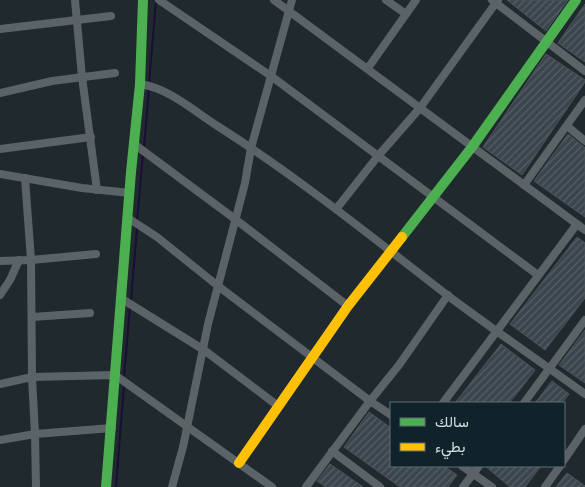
<svg xmlns="http://www.w3.org/2000/svg" width="585" height="487" font-family="Cabin,Vazirmatn,sans-serif">
  <defs>
    <pattern id="building-hatch" width="6" height="6" patternUnits="userSpaceOnUse" patternTransform="scale(1.25)"><rect width="6" height="6" fill="#3b454e"/><path d="M-1 1l2-2M0 6l6-6M5 7l2-2" fill="none" stroke="#565f67"/></pattern>
  </defs>
  <rect width="100%" height="100%" fill="#202a2e"/>
  <g fill="none" stroke-linecap="round" stroke-linejoin="round">
    <g stroke="#190f34" stroke-width="2">
      <polyline points="149,84 156,1"/>
      <polyline points="144,148 149,88"/>
      <polyline points="137,221 143,153"/>
      <polyline points="131,300 137,228"/>
      <polyline points="124,377 130,307"/>
      <polyline points="116,487 124,385"/>
    </g>
  </g>
  <g fill="url(#building-hatch)" stroke="#4c5358">
    <polygon points="507,0 568,0 546,31"/>
    <polygon points="585,4 585,62 558,43"/>
    <polygon points="546,54 585,80 585,82 522,175 483,147"/>
    <polygon points="568,134 585,148 585,217 534,181"/>
    <polygon points="577,237 585,243 585,298 545,350 510,324"/>
    <polygon points="585,330 585,383 559,365"/>
    <polygon points="501,344 535,370 522,387 509,403 455,403"/>
    <polygon points="552,381 569,394 562,403 535,403"/>
    <polygon points="369,412 391,428 391,466 444,466 457,475 448,487 400,487 344,447"/>
    <polygon points="330,464 343,473 363,487 326,487 317,481"/>
    <polygon points="485,466 541,466 525,487 510,487"/>
    <polygon points="567,473 585,486 585,487 556,487"/>
  </g>
  <g fill="none" stroke-linecap="round" stroke-linejoin="round">
    <g stroke="#5b6366" stroke-width="8">
      <polyline points="75,0 82,77 97,190"/>
      <polyline points="159,0 271,76 538,275"/>
      <polyline points="274,0 585,230"/>
      <polyline points="386,0 406,14"/>
      <polyline points="492,0 585,71"/>
      <polyline points="0,29 111,16"/>
      <polyline points="368,68 416,0"/>
      <path d="M140,84C169,88 195,112 219,127C299,178 372,237 447,295C492,329 540,361 585,394"/>
      <polyline points="0,93 52,81 115,73"/>
      <polyline points="567,126 585,141"/>
      <polyline points="134,144 235,219 348,306"/>
      <polyline points="0,149 91,137"/>
      <polyline points="0,174 82,188 130,193"/>
      <polyline points="25,178 31,260 32,377 35,434 36,487"/>
      <polyline points="524,185 585,100"/>
      <polyline points="337,208 378,156 420,108 498,0"/>
      <polyline points="128,218 157,237 218,286 370,401 391,415"/>
      <polyline points="0,261 31,260 96,254"/>
      <polyline points="0,295 10,280 19,260"/>
      <polyline points="122,299 204,350 278,406"/>
      <polyline points="32,317 90,313"/>
      <polyline points="0,384 32,377 115,375 272,487"/>
      <polyline points="443,403 577,224"/>
      <polyline points="524,403 585,320"/>
      <polyline points="0,440 35,434 112,428"/>
      <polyline points="332,451 380,487"/>
      <polyline points="564,460 585,429"/>
      <polyline points="462,466 492,487"/>
      <polyline points="172,487 183,447 208,324 245,183 251,148 292,0"/>
      <polyline points="306,487 370,401 399,365 448,295"/>
      <polyline points="463,487 479,466"/>
      <polyline points="545,487 560,466"/>
    </g>
    <g stroke="#4caf50" stroke-width="10">
      <polyline points="402,237 472,147 576,0"/>
      <polyline points="106,487 131,172 140,84 143,0"/>
    </g>
    <polyline stroke="#ffc107" stroke-width="10" points="239,463 348,306 402,237"/>
  </g>
  <rect x="390" y="402" width="175" height="65" fill="#10232a" stroke="#5e6e74"/>
  <rect x="400" y="418" width="25" height="8" fill="#4caf50" stroke="#5e6e74"/>
  <text x="435" y="427" font-size="15" fill="#d4dfe4">سالك</text>
  <rect x="400" y="443" width="25" height="8" fill="#ffc107" stroke="#5e6e74"/>
  <text x="435" y="452" font-size="15" fill="#d4dfe4">بطيء</text>
</svg>
